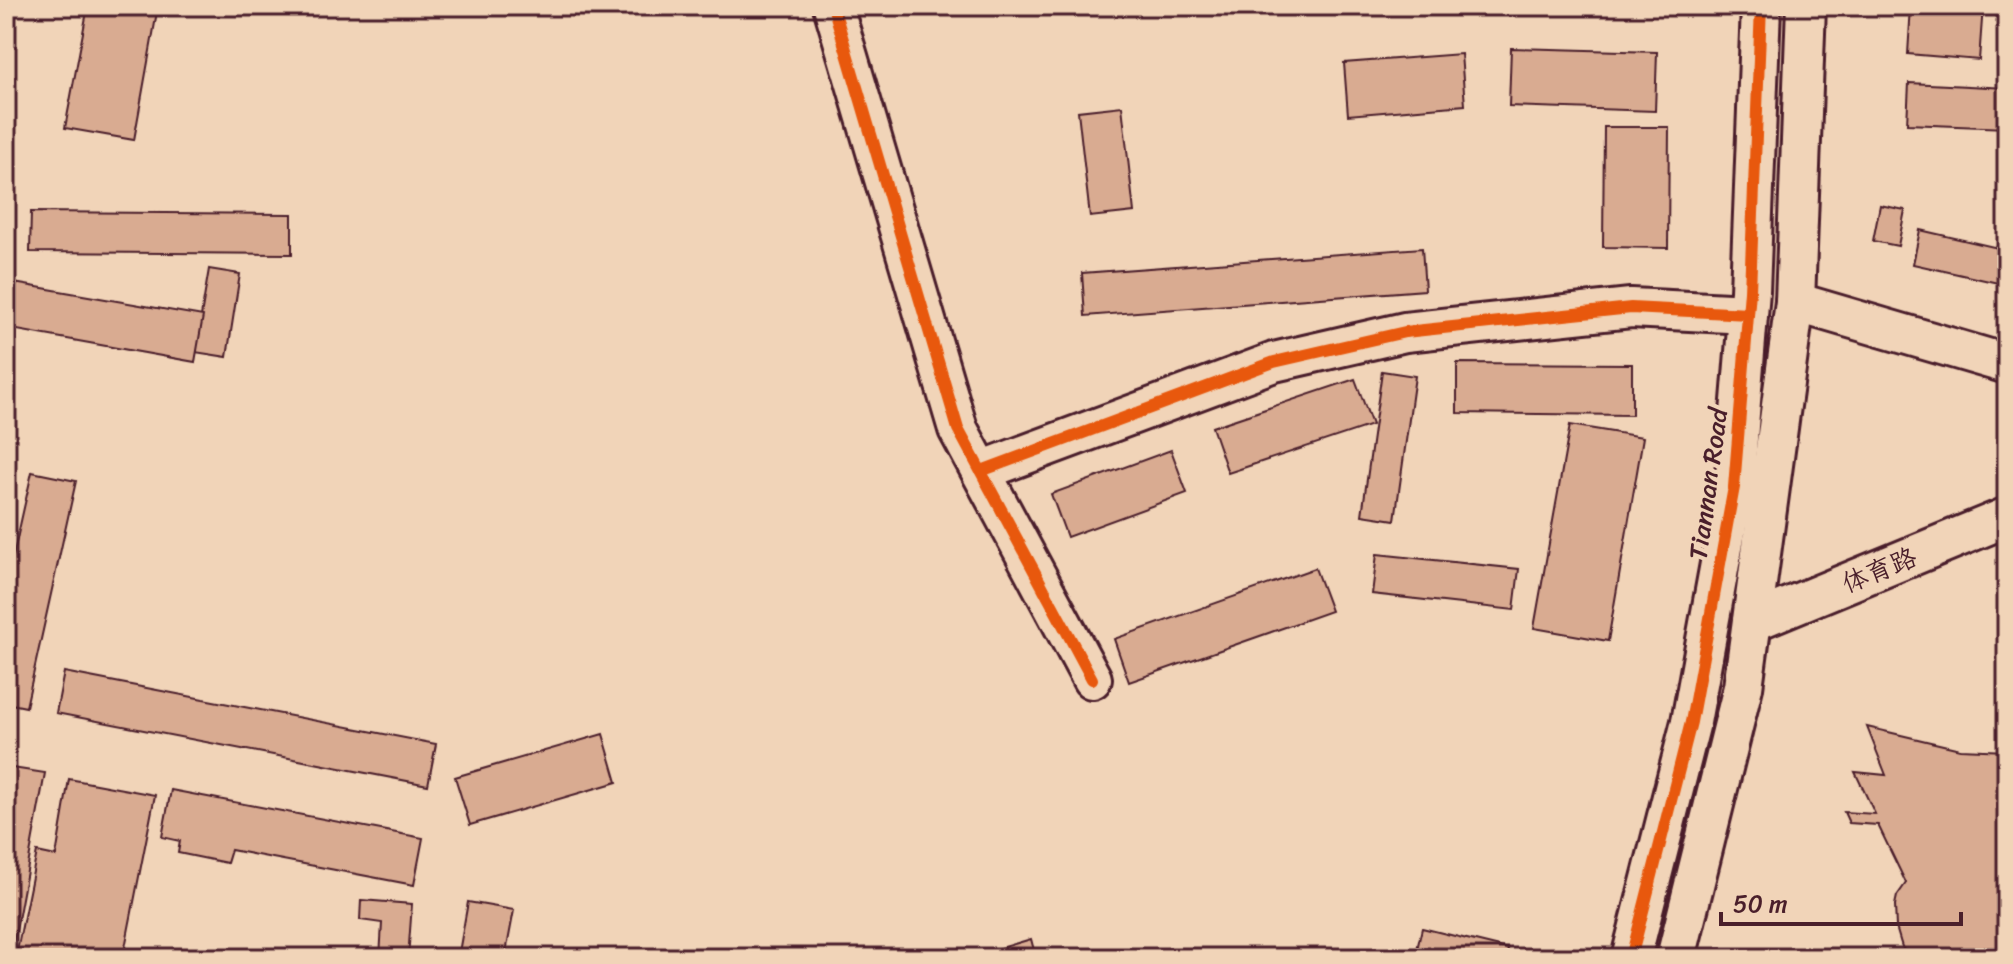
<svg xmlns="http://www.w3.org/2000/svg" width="2013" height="964" font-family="Sriracha,'LXGW WenKai TC',sans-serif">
  <rect width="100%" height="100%" fill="#f1d4b8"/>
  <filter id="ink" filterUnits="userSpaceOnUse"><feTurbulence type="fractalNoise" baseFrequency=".0125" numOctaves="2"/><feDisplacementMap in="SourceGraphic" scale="16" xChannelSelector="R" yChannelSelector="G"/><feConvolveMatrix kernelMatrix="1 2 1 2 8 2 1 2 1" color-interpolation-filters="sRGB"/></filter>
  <g filter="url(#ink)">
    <g fill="#d9ab91" stroke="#4a1f2b" stroke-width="2">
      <polygon points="88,6 158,6 134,140 65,128"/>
      <polygon points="1911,6 1983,6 1979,60 1908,54"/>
      <polygon points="1511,48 1657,52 1655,111 1509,106"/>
      <polygon points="1461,54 1465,105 1348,115 1344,63"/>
      <polygon points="1909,83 2007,88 2007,128 1907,124"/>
      <polygon points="1122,106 1134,212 1090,217 1078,111"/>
      <polygon points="1604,127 1669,127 1668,248 1603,247"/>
      <polygon points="1880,205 1905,210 1898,246 1873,241"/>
      <polygon points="31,212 292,214 292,254 30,252"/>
      <polygon points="1920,230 2007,250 2007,285 1913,264"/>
      <polygon points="1422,248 1425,290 1085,316 1082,273"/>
      <polygon points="209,269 240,274 227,357 195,352"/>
      <polygon points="14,283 203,316 195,362 6,328"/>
      <polygon points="1457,363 1632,364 1632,415 1457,413"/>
      <polygon points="1382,371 1415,376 1395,520 1362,515"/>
      <polygon points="1355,379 1372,425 1228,473 1212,427"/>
      <polygon points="1570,425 1643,437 1608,641 1534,628"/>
      <polygon points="1171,450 1187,493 1067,537 1051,494"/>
      <polygon points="32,472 76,481 26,707 6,703 6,588"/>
      <polygon points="1377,554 1519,569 1514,610 1372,594"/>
      <polygon points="1315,568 1331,611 1129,682 1114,639"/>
      <polygon points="64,672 436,744 428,785 56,713"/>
      <polygon points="1867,727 1960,749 2007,751 2007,958 1910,958 1902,947 1896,927 1895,905 1897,896 1906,883 1878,825 1849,823 1844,812 1875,814 1855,772 1886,775"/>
      <polygon points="603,734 617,782 470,825 455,777"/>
      <polygon points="6,767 45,773 11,958 6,958"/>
      <polygon points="69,779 155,795 123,958 35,958 36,954 17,951 37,852 56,856"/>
      <polygon points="171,790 423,838 414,885 231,850 227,863 178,853 180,841 162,837"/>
      <polygon points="361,900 412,904 408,958 380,958 382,923 360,920"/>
      <polygon points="468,902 514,910 505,958 458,958"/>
      <polygon points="1422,928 1508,949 1506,958 1415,958"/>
      <polygon points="1031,939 1036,958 974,958 974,956"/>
    </g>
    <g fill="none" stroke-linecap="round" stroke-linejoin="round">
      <g stroke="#4a1f2b" stroke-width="44">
        <g id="minor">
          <polyline points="833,6 958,429 1092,679"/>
          <polyline points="1795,302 2007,364"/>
          <polyline points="981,471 1274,362 1405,332 1631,308 1748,314"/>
          <polyline points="1752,622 2007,517"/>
          <polyline points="1631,958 1691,722 1734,487 1750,291 1761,6"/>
          <polyline points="1676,958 1743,687 1795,302 1806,6"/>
        </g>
      </g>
      <use href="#minor" stroke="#f1d4b8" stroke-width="38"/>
      <g stroke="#f1d4b8" stroke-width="17">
        <g id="cycleway">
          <polyline points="833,6 958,429 1092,679"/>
          <polyline points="981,471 1274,362 1405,332 1631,308 1748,314"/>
          <polyline points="1631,958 1691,722 1734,487 1750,291 1761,6"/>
        </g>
      </g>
      <use href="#cycleway" stroke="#e8590c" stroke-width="12"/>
    </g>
  </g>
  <g text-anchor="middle" stroke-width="8" stroke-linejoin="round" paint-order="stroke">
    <g font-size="26" fill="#4a1f2b" stroke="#f1d4b8">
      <text transform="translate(1708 484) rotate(-82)" y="9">Tiannan Road</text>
      <text transform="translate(1879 570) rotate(-22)" y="9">体育路</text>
    </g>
  </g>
  <rect width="2013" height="964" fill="none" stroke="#f1d4b8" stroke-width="32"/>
  <rect x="16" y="16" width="1981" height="932" fill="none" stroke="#4a1f2b" stroke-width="3" filter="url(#ink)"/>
  <path d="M1721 912v12h240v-12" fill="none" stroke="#4a1f2b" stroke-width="4"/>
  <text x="1733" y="912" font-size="24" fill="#4a1f2b" stroke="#f1d4b8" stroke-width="6" paint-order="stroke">50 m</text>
</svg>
